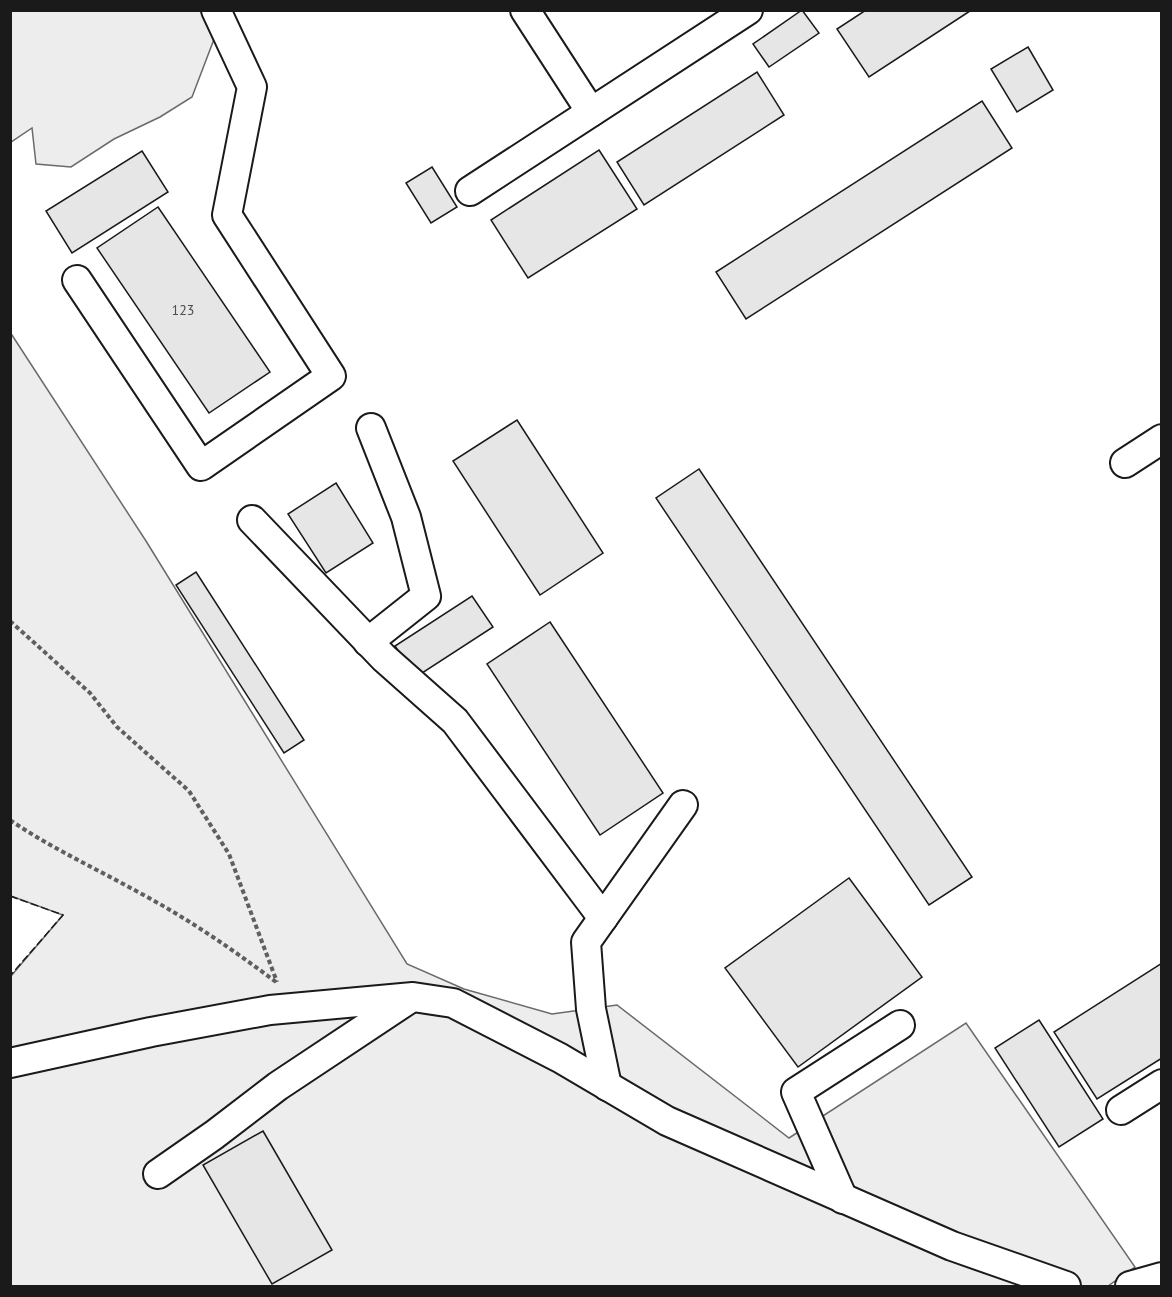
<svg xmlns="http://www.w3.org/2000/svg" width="1172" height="1297" font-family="'PT Sans',sans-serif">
  <rect width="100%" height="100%" fill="#fff"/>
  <g fill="#ededed" stroke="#6a6a6a" stroke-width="1.5">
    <polygon points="11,11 204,11 216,34 192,97 160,117 114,139 71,167 36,164 32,128 11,142"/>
    <polygon points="10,332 146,541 407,964 464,989 552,1014 617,1005 789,1138 966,1023 1135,1267 1108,1286 11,1286 11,976 63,915 11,896"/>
  </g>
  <g fill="#e6e6e6" stroke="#1a1a1a" stroke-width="1.5">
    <polygon points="802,10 819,33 769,67 753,44"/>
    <polygon points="866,10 970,10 970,11 869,77 837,29"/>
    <polygon points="1028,47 1053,90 1017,112 991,69"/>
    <polygon points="757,72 784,115 644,205 617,162"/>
    <polygon points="982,101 1012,148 746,319 716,272"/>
    <polygon points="599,150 637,209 528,278 491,220"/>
    <polygon points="142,151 168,192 72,253 46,211"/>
    <polygon points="432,167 457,207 431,223 406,183"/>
    <polygon points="158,207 270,372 209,413 97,248"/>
    <polygon points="517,420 603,553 540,595 453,461"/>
    <polygon points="699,469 972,877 929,905 656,498"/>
    <polygon points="336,483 373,543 326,573 288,514"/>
    <polygon points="196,572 304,740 284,753 176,585"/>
    <polygon points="472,596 493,627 416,677 395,646"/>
    <polygon points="550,622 663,793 600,835 487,664"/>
    <polygon points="849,878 922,977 798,1067 725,968"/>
    <polygon points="1162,963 1162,1058 1097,1099 1054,1032"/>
    <polygon points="1039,1020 1103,1119 1059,1147 995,1048"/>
    <polygon points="263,1131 332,1250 272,1284 203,1165"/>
  </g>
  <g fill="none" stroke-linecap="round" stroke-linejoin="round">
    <g stroke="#1a1a1a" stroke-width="32">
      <g id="minor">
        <polyline points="525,10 591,112"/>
        <polyline points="470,191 748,10"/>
        <polyline points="77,280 201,466 331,376 227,215 252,87 216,10"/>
        <polyline points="1125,463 1162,439"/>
        <polyline points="252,520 384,658 455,721 603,918"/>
        <polyline points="368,642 426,596 406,517 371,428"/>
        <polyline points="10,1063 151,1032 270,1010 413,997 453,1003 560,1058 667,1121 952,1246 1066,1286"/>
        <polyline points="607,1086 591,1009 586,942 683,805"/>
        <polyline points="1121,1110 1162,1084"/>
        <polyline points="158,1174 214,1135 278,1086 409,999"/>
        <polyline points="843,1199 796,1092 900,1025"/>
        <polyline points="1130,1286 1162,1277"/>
      </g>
    </g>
    <g stroke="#5f5f5f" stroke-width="4" stroke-dasharray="4.5 3" stroke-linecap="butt">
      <polyline points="10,621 90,693 117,727 189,791 229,854 277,982"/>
      <path d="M10,820C51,848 95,868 138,892C187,918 232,949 276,982"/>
    </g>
    <use href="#minor" stroke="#fff" stroke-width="28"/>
    <polyline stroke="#1a1a1a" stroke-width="1.5" stroke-dasharray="8 3" stroke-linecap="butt" points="10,896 63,915 10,976"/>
  </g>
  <g text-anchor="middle" stroke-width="4.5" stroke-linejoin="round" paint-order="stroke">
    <g font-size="14" fill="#4d4d4d">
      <text x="183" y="315">123</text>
    </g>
  </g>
  <rect width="1172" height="1297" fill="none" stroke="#1a1a1a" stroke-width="24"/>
</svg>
